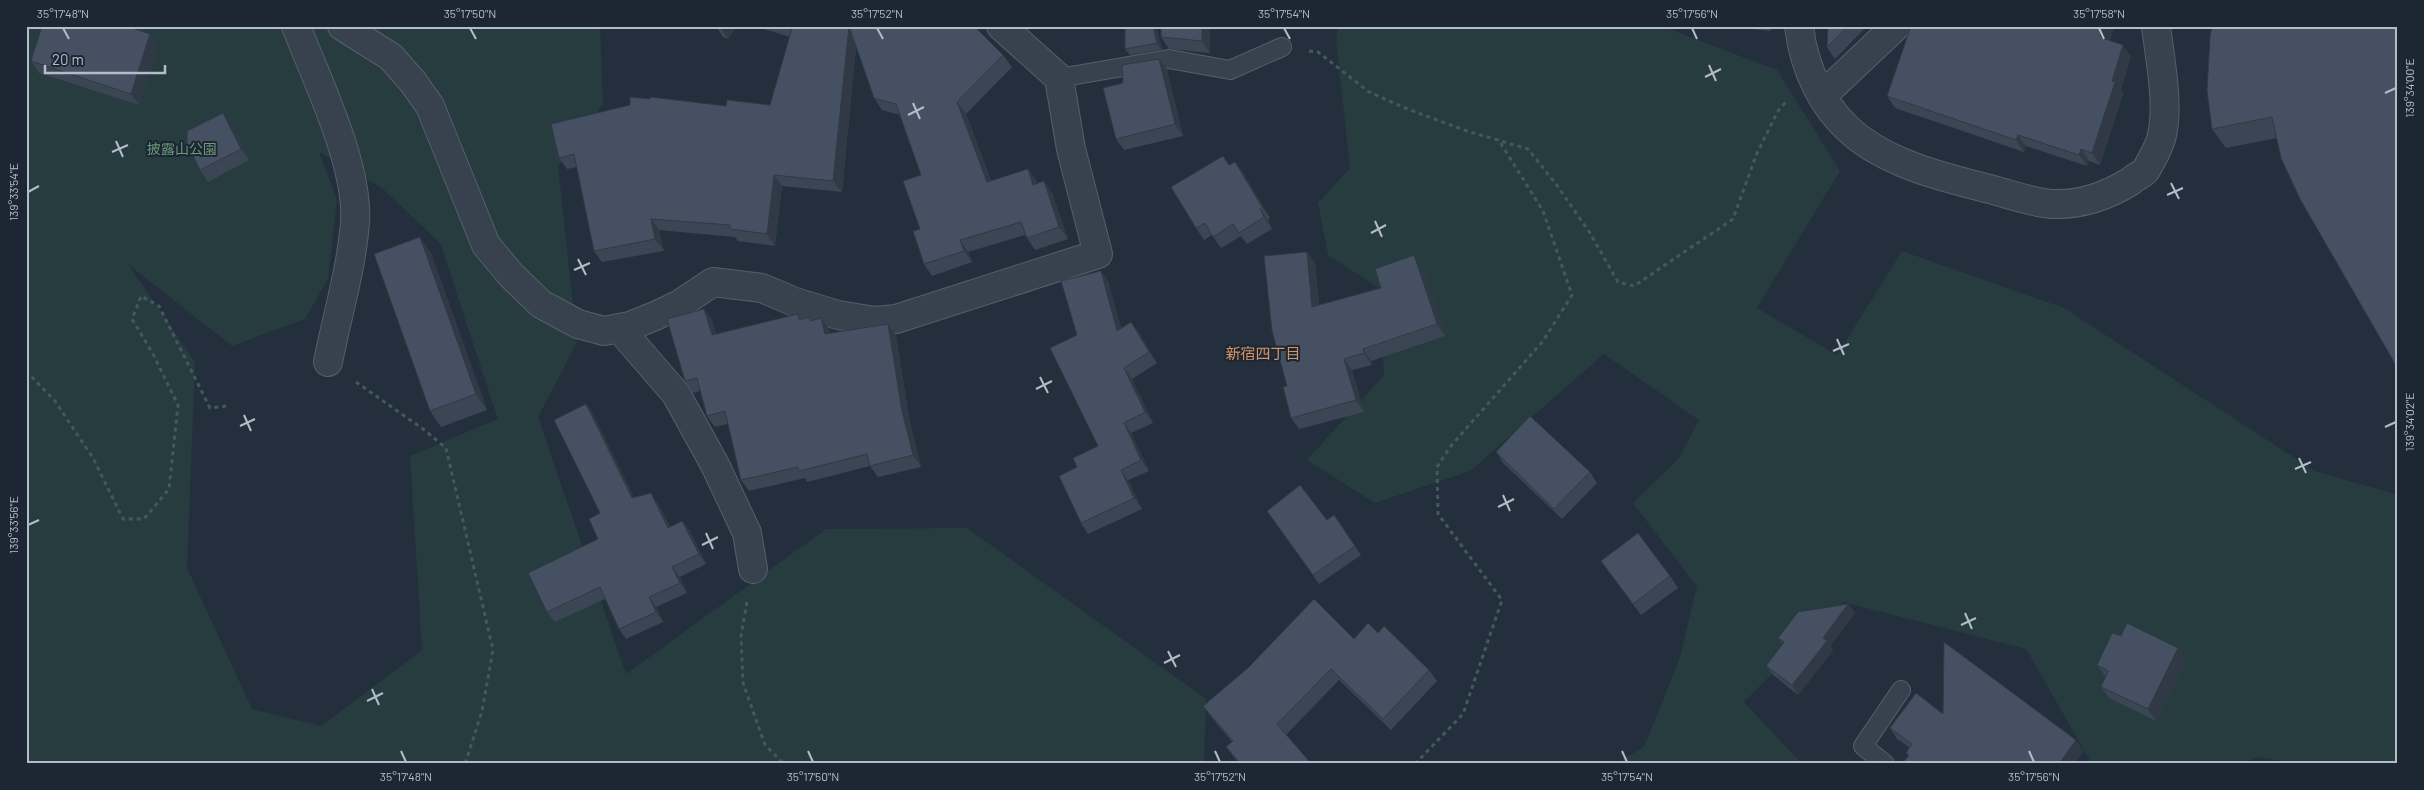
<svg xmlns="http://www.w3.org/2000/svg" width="2424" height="790" font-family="Barlow,'Noto Sans JP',sans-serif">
  <rect width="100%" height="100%" fill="#242f3e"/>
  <g fill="#263c3f" fill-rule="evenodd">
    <path d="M26,26H600L603,104L558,166L577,342L538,417L626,674L826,529L967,528L1206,699L1204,764H26ZM319,152L382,188L440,243L498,419L410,456L422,650L321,726L252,709L187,568L195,362L128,264L232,346L305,319L328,279L337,200Z"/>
    <polygon points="1338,26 1661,26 1777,70 1840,171 1757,308 1837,355 1902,251 2064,308 2315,471 2398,495 2398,764 2300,764 2256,757 2245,764 2092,764 2026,649 1843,602 1744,702 1802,764 1615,764 1644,747 1679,660 1697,587 1633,503 1679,458 1699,420 1604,354 1470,471 1375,503 1307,460 1384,375 1379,288 1328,255 1318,203 1350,168 1336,41"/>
  </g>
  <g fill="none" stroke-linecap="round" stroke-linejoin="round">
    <g stroke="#565f6c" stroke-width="20">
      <g id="service">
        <polyline points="1059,78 1169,59 1230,70 1282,47"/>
        <polyline points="1885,764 1863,746 1901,690"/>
      </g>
    </g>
    <g stroke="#565f6c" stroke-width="30">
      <g id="minor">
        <path d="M296,26C317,81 359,165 355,223C351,271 337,316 328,362"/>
        <polyline points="342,26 391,57 413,82 430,106 486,245 511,275 541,304 578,324 604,331 630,326 655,316 680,304 713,282 762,288 795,302 838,315 875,321 896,319 1098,254 1071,149 1059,78 1001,26"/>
        <polyline points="1822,96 1896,26"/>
        <polyline points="619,328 676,394 715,465 747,533 753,569"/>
      </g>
    </g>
    <g stroke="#565f6c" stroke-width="30">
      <path id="tertiary" d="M1799,26C1804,70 1824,112 1860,139C1899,168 1952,179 1997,191C2015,196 2035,203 2053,204C2082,205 2107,196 2131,181C2135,177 2143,174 2146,170C2151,161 2160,146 2162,135C2169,104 2160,59 2156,26"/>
    </g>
    <g stroke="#44595c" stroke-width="3" stroke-dasharray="4 4" stroke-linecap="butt">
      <polyline points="1309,51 1318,52 1369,92 1405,108 1464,130 1528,149 1556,184 1590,233 1618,282 1634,286 1733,219 1757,153 1778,111 1786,102"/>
      <polyline points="26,371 55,401 93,458 123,519 144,519 169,489 178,405 153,354 132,319 141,296 159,306 210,408 227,406"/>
      <polyline points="356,382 423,429 446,448 493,650 482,711 465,764"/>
      <polyline points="747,602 741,636 743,683 765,745 784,764"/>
      <polyline points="1415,764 1463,714 1502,600 1438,514 1437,467 1450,447 1543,341 1572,295 1543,211 1498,139"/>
    </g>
    <use href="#service" stroke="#38414e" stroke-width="18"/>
    <use href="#minor" stroke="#38414e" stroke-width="28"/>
    <use href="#tertiary" stroke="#38414e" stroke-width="28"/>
  </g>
  <g fill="#3b4654">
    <polygon points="716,26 737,26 728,39 723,37"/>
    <polygon points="754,26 974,26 1003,55 1012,67 966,114 991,181 1028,169 1036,180 1037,183 1052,193 1068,239 1035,250 1025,235 968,252 972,262 932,276 924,264 920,229 921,175 900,115 882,110 874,98 856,46 842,192 782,186 775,246 738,241 735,237 659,230 664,251 602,262 594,251 577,167 567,169 559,158 726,106 770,105 790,37"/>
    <polygon points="1125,26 1156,26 1162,50 1130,55 1125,49"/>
    <polygon points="1210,26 1210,53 1169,49 1161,37"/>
    <polygon points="1732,26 1772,26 1771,31 1733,27"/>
    <polygon points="1828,26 1867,26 1835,59 1827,47"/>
    <polygon points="2114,26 2110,40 2131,56 2121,90 2123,94 2100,165 2089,161 2087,166 2026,146 2024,152 1895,108 1887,96"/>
    <polygon points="2398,26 2277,138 2226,148 2212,129"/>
    <polygon points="158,46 139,105 39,73 31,61"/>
    <polygon points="1159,59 1167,70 1183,136 1124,150 1116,139 1123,83"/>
    <polygon points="231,124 249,160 208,182 200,170"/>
    <polygon points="1235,162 1243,173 1270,218 1268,220 1272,229 1247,244 1241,236 1221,248 1212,235 1204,240 1196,228 1229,165"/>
    <polygon points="431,253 487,410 441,427 430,411"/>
    <polygon points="1315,263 1319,305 1381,288 1422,267 1445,336 1371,361 1372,365 1352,370 1364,412 1299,429 1291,418 1287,386"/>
    <polygon points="1101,271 1108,281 1121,328 1131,322 1139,333 1157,363 1132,379 1153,423 1131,433 1149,471 1128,480 1142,509 1088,534 1081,523 1077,467 1098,446 1077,335"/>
    <polygon points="704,309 712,320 716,334 798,314 802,319 809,317 812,320 829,329 830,333 888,324 896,336 910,423 921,467 878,477 870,466 807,482 805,478 749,491 741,480 728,424 715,427 707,416 700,391 693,393 685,381"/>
    <polygon points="586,404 593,414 634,498 658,503 670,527 682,521 690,531 706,564 680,577 687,593 656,607 663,622 626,639 619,629 605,599 555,622 547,612 598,539 600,513"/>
    <polygon points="1496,452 1590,472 1597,483 1562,519 1503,463"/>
    <polygon points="1267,511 1327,520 1334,515 1361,555 1319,584"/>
    <polygon points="1601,561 1670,576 1678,588 1641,615"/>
    <polygon points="1848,604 1855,613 1830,646 1833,650 1798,695 1773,675 1766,666 1783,644 1778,638"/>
    <polygon points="1378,633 1429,670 1437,681 1391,730 1339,680 1286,735 1310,764 1239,764 1226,747 1232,742 1211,717 1203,706 1354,639"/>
    <polygon points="2121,636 2178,648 2186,660 2156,721 2109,698 2101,687 2106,677 2097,665"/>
    <polygon points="1943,714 2084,751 1908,756 1906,753 1909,747 1897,739 1890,728"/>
  </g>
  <g fill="#303945">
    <polygon points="720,26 737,26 728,39 720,27"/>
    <polygon points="849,26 857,37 842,192 833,181"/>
    <polygon points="1153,26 1156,26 1162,50 1157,43"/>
    <polygon points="1202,26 1210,26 1210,53 1202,41"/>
    <polygon points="1767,26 1772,26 1771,31"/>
    <polygon points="2103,26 2114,26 2108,46 2100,35"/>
    <polygon points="150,34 158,46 139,105 131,94"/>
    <polygon points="2123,45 2131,56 2121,90 2123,94 2100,165 2092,153 2112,81"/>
    <polygon points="1159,59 1167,70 1183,136 1175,124"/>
    <polygon points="957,102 966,114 995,194 987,182"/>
    <polygon points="223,113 231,124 249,160 241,149"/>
    <polygon points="2018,135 2026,146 2024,152 2016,140"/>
    <polygon points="2081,149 2089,161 2087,166 2079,155"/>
    <polygon points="1235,162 1243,173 1270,218 1262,207"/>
    <polygon points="1028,169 1036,180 1041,196 1033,185"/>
    <polygon points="774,175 782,186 775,246 767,234"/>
    <polygon points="1044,181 1052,193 1068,239 1059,227"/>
    <polygon points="1260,209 1268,220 1272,229 1264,217"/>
    <polygon points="651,219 659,230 664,251 655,239"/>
    <polygon points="420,237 431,253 487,410 476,394"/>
    <polygon points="960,240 968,252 972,262 964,251"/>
    <polygon points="1307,252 1315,263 1320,318 1312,307"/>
    <polygon points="1414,255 1422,267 1445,336 1437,324"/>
    <polygon points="1101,271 1108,281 1125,341 1117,331"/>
    <polygon points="704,309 712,320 720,347 712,335"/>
    <polygon points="821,318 829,329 833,345 825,334"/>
    <polygon points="1131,322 1139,333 1157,363 1149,352"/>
    <polygon points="888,324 896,336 910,423 921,467 913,455 902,411"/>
    <polygon points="1363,349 1371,361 1372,365 1364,353"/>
    <polygon points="1344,359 1352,370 1364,412 1356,400"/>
    <polygon points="1124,368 1132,379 1153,423 1145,412"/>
    <polygon points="586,404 593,414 639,509 632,498"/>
    <polygon points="1124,423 1131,433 1149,471 1141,460"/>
    <polygon points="1121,470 1128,480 1142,509 1134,498"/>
    <polygon points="651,493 658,503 675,539 668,528"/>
    <polygon points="682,521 690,531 706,564 699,554"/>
    <polygon points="672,567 680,577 687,593 680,583"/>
    <polygon points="649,597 656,607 663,622 656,612"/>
    <polygon points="1848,604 1855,613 1830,646 1833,650 1798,695 1792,685 1823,638"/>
    <polygon points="2178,648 2186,660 2156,721 2148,709"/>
    <polygon points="2076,740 2084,751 2074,764 2059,764"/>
  </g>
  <g fill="#455162" stroke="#303945">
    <polygon points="42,26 126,26 150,34 131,94 31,61"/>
    <polygon points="786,26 849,26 833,181 774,175 767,234 730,229 730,225 651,219 655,239 594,251 574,154 559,158 551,124 630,105 630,97 650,99 650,97 726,106 727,100 770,105 792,28"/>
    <polygon points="849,26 974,26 1003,55 957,102 987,182 1028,169 1033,185 1044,181 1059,227 1027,238 1021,222 960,240 964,251 924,264 913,231 920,229 903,181 921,175 896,104 874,98"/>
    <polygon points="1125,26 1153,26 1157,43 1125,49"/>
    <polygon points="1161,26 1202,26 1202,41 1161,37"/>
    <polygon points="1828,26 1848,26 1827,47"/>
    <polygon points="1911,26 2103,26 2100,35 2102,38 2123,45 2112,81 2115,82 2092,153 2081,149 2079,155 2018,135 2016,140 1887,96"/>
    <polygon points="2212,26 2398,26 2398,369 2300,199 2281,158 2272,117 2212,129 2207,91 2210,36"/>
    <polygon points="1159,59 1175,124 1116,139 1103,88 1123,83 1122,65"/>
    <polygon points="223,113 241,149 200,170 187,144 187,131"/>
    <polygon points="1223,156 1229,165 1235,162 1262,207 1260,209 1264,217 1239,233 1233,224 1213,237 1205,223 1196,228 1171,187"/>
    <polygon points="420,237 476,394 430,411 374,254"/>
    <polygon points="1307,252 1312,307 1381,288 1375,269 1414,255 1437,324 1363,349 1364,353 1344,359 1356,400 1291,418 1283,387 1287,386 1272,331 1264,256"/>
    <polygon points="1101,271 1117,331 1131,322 1149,352 1124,368 1145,412 1124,423 1141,460 1121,470 1134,498 1081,523 1059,476 1077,467 1073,458 1098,446 1050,348 1077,335 1061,281"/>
    <polygon points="704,309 712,335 798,314 799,320 809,317 810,321 821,318 825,334 888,324 902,411 913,455 870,466 867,454 799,471 798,467 741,480 725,411 707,416 697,378 685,381 667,319"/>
    <polygon points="586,404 632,498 651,493 668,528 682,521 699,554 672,567 680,583 649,597 656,612 619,629 600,587 547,612 528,573 598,539 589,519 600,513 554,420"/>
    <polygon points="1530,416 1590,472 1554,509 1496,452"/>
    <polygon points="1300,485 1327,520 1334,515 1355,546 1313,575 1267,511"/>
    <polygon points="1638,533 1670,576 1633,604 1601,561"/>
    <polygon points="1314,599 1354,639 1368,623 1378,633 1384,626 1429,670 1383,719 1331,669 1277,724 1309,761 1306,764 1241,764 1226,747 1233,741 1203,706 1248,668"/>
    <polygon points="1848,604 1823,638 1827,641 1792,685 1766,666 1784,642 1778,638 1798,612"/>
    <polygon points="2127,623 2178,648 2148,709 2101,687 2108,671 2097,665 2112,633 2121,636"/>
    <polygon points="1944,642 2076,740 2059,764 1902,764 1909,755 1906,753 1912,744 1890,728 1916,693 1943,714"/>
  </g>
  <path fill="none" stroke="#b4bcc9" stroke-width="2" d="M63,28L69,39M470,28L476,39M877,28L883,39M1284,28L1290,39M1692,28L1697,39M2099,28L2104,39M1709,65L1716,81M1705,77L1721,69M2385,93L2396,88M913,103L920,119M908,115L924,107M116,141L123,157M112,152L128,145M2171,183L2179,199M28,192L39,186M2167,195L2183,188M1375,221L1382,237M1371,233L1386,225M578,259L586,275M574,270L590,263M1837,339L1844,355M1833,351L1849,344M1040,377L1048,393M1036,389L1052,381M244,415L251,431M240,426L255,419M2385,427L2396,422M2299,458L2306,473M2295,469L2311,462M1503,495L1510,511M1498,507L1514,499M28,525L39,520M706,533L713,549M702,545L718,537M1965,613L1972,629M1961,625L1976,618M1168,651L1176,667M1164,663L1180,655M372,689L379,705M367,701L383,693M401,751L406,762M808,751L813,762M1215,751L1220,762M1622,751L1627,762M2029,751L2034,762"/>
  <g text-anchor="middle" stroke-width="4" stroke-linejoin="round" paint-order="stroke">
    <g font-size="14" fill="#6b9a76" stroke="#1d2633">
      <text x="182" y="154">披露山公園</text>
    </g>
    <g font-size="15" fill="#d59563" stroke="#1d2633">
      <text x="1263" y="359">新宿四丁目</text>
    </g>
  </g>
  <rect width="2424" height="790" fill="none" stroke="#1d2633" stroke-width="55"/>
  <path d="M45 65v8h120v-8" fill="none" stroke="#b4bcc9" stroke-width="2.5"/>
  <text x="52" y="65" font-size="15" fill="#b4bcc9" stroke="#1d2633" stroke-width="4" paint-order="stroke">20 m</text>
  <rect x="28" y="28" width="2368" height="734" fill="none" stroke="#b4bcc9" stroke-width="2"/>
  <g font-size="12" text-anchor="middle" fill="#b4bcc9">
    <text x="63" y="18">35°17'48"N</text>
    <text x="470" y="18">35°17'50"N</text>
    <text x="877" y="18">35°17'52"N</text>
    <text x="1284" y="18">35°17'54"N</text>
    <text x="1692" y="18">35°17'56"N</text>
    <text x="2099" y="18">35°17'58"N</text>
    <text transform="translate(2410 88) rotate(-90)" y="4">139°34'00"E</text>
    <text transform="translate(14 192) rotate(-90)" y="4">139°33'54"E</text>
    <text transform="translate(2410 422) rotate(-90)" y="4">139°34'02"E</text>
    <text transform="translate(14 525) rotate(-90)" y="4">139°33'56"E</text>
    <text x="406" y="781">35°17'48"N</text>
    <text x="813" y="781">35°17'50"N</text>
    <text x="1220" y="781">35°17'52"N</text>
    <text x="1627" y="781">35°17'54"N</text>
    <text x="2034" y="781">35°17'56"N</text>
  </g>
</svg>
